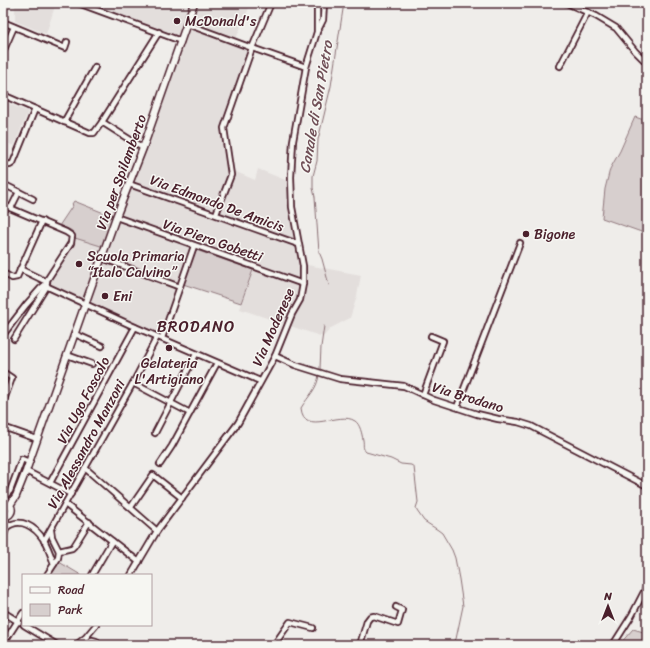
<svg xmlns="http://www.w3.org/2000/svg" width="650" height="648" font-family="Sriracha,sans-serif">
  <rect width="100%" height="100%" fill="#efedea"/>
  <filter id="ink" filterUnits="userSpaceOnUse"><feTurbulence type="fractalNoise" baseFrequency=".025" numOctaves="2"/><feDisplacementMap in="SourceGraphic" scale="8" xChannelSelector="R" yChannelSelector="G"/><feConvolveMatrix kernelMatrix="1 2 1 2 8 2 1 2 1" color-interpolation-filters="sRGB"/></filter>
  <g filter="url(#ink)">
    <g fill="#e3dedc">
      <polygon points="15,3 56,3 46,34 15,21"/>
      <polygon points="89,3 251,3 235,41 249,49 226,122 227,140 234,171 255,180 258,169 290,182 302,264 361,275 357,296 350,318 331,328 323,337 240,309 254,269 195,249 165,336 86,304 178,35 89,4"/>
      <polygon points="3,101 28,112 14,146 3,141"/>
      <polygon points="75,238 104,247 85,298 84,299 80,299 49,285 49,283 48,282 74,244"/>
    </g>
    <g fill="#d7cfce" stroke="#90777c">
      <polygon points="635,117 647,121 647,234 602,218 605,189 610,169 620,151"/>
      <path d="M74,201L114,217L104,247L75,238C76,230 66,228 59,226L73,205L72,204Z"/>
      <polygon points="196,250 253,270 241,303 183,284 195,251"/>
      <polygon points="59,562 81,575 51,575"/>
      <polygon points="633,629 647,633 647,645 619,645"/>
    </g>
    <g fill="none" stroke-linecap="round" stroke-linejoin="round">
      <g stroke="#8a6f74" stroke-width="1">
        <polyline points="329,285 322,259 319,252 315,197 313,188 313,176 317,161 318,140 331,86 344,3"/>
        <polyline points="320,369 321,347 324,326"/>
        <path d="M319,374C318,389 308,396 301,408C304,437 339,410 355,421C360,424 362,434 363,440C364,445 362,448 366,452L391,459L401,464L411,465L414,467L418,502L416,508L417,511L424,521L438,530L442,533L452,550L455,558L459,579L463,606L456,639L450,645"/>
      </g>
      <g stroke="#4a1f2b" stroke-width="8">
        <g id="minor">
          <polyline points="78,3 181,41"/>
          <polyline points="567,3 596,16 616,28 635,51 647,63"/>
          <polyline points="3,22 65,48 67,42"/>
          <polyline points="187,24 252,48 306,67"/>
          <polyline points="318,30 323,20 324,3"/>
          <polyline points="3,52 14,27"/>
          <polyline points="560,66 588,12"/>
          <polyline points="3,95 90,133 94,133 102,122 159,32"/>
          <polyline points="64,122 95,67"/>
          <polyline points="102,122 143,148"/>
          <polyline points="3,162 10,165 13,163 35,109"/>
          <polyline points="3,184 33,199"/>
          <polyline points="129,184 298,244"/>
          <polyline points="3,205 66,232 72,236 71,243 47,280 46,284 48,287 135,327 260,381"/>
          <polyline points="11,208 19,192"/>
          <polyline points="216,214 231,175 224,128 252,48 271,3"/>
          <polyline points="116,217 303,284"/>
          <polyline points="102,258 180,287"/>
          <polyline points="20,269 47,282"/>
          <polyline points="3,273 12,278 17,277 42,221"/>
          <polyline points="75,334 102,346"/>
          <polyline points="3,335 26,305 41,288 46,284"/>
          <polyline points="162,338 194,246"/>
          <polyline points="14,339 47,286"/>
          <polyline points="67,355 92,364"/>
          <polyline points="275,356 295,365 340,379 368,382 404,386 434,400 477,414 498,419 518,422 531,426 647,486"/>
          <polyline points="3,372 12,378 3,403"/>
          <polyline points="133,383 190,413"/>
          <polyline points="423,395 443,341 431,336"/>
          <polyline points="457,407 520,243"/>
          <polyline points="3,427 37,439"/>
          <polyline points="155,433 196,354"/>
          <polyline points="160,464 172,446 217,363"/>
          <polyline points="85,468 157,531"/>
          <polyline points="26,471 71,494"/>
          <polyline points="50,483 135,327"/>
          <polyline points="3,497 6,495 10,491 22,459 29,462"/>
          <polyline points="65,504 139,562"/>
          <polyline points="131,507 153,475 182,498"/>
          <path d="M6,528C20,516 35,527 44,540C48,547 51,556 54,564"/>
          <polyline points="44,541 133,383 157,337"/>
          <polyline points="59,551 72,548 74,546 89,522"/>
          <polyline points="47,575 58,558 59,551 52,537 51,530"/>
          <polyline points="92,575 112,541"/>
          <polyline points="131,575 157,531 238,423 275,356 292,314 300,300 303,284 303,266 292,207 291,177 293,141 306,67 317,32 317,3"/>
          <polyline points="3,612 19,622"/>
          <polyline points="24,625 57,645"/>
          <polyline points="3,644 23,613"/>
          <polyline points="76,645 86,637 96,625"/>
          <polyline points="84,645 92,640 96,641 96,645"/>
          <polyline points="274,645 290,622 313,628"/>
          <polyline points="360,645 367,621 370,617 374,616 398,624 402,610 396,607"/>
          <polyline points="613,645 632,615 647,586"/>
        </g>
      </g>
      <g stroke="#4a1f2b" stroke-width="9">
        <g id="major">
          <path d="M3,516C10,517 14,511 10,505L16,496L26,471L116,217L143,148L194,3"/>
          <polyline points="3,536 6,528 5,517"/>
        </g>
      </g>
      <use href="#minor" stroke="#f6f6f2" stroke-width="4.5"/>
      <use href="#major" stroke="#f6f6f2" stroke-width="6"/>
    </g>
  </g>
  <g fill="#4a1f2b" stroke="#f6f6f2" stroke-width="1.5">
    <circle cx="177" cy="21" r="4"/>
    <circle cx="526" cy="234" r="4"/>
    <circle cx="79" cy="264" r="4"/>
    <circle cx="105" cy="296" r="4"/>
    <circle cx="169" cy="348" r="4"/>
  </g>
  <g text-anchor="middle" stroke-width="3" stroke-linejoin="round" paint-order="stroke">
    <g font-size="14" fill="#4a1f2b" stroke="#f6f6f2" text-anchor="start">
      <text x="185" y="26">McDonald's</text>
      <text x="534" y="239">Bigone</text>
      <text x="87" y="261">Scuola Primaria<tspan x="87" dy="16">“Italo Calvino”</tspan></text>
      <text x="113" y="301">Eni</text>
      <text x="169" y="368" text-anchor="middle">Gelateria<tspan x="169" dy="16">L'Artigiano</tspan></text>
    </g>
    <g font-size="14" fill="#4a1f2b" stroke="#f6f6f2">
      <text transform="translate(121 172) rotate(-70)" y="5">Via per Spilamberto</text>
      <text transform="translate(217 203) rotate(20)" y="5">Via Edmondo De Amicis</text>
      <text transform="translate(213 240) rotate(19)" y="5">Via Piero Gobetti</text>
      <text transform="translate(273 327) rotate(-66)" y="5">Via Modenese</text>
      <text transform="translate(468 397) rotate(17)" y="5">Via Brodano</text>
      <text transform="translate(83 400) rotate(-62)" y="5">Via Ugo Foscolo</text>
      <text transform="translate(86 444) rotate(-61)" y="5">Via Alessandro Manzoni</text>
    </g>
    <g font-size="15" font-style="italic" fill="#6f4e56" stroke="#f6f6f2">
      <text transform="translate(316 107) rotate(-80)" y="5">Canale di San Pietro</text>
    </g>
    <g font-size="16" letter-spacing="1" fill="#4a1f2b" stroke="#f6f6f2">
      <text x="196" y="332">BRODANO</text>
    </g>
  </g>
  <rect width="650" height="648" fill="none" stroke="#f6f6f2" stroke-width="16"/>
  <rect x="8" y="8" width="634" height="632" fill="none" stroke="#4a1f2b" stroke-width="1.5" filter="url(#ink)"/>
  <rect x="22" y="574" width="130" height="52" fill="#f6f6f2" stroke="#b1a0a2"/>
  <rect x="30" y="587" width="20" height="6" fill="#f6f6f2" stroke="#b1a0a2"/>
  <text x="58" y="594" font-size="12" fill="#4a1f2b">Road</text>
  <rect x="30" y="604" width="20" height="12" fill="#d7cfce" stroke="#b1a0a2"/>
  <text x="58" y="614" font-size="12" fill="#4a1f2b">Park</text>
  <g transform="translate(608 606)" stroke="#f6f6f2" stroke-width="3" paint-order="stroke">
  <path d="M0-3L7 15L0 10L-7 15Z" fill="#4a1f2b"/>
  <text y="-6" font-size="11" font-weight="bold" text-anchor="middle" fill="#4a1f2b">N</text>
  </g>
</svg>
